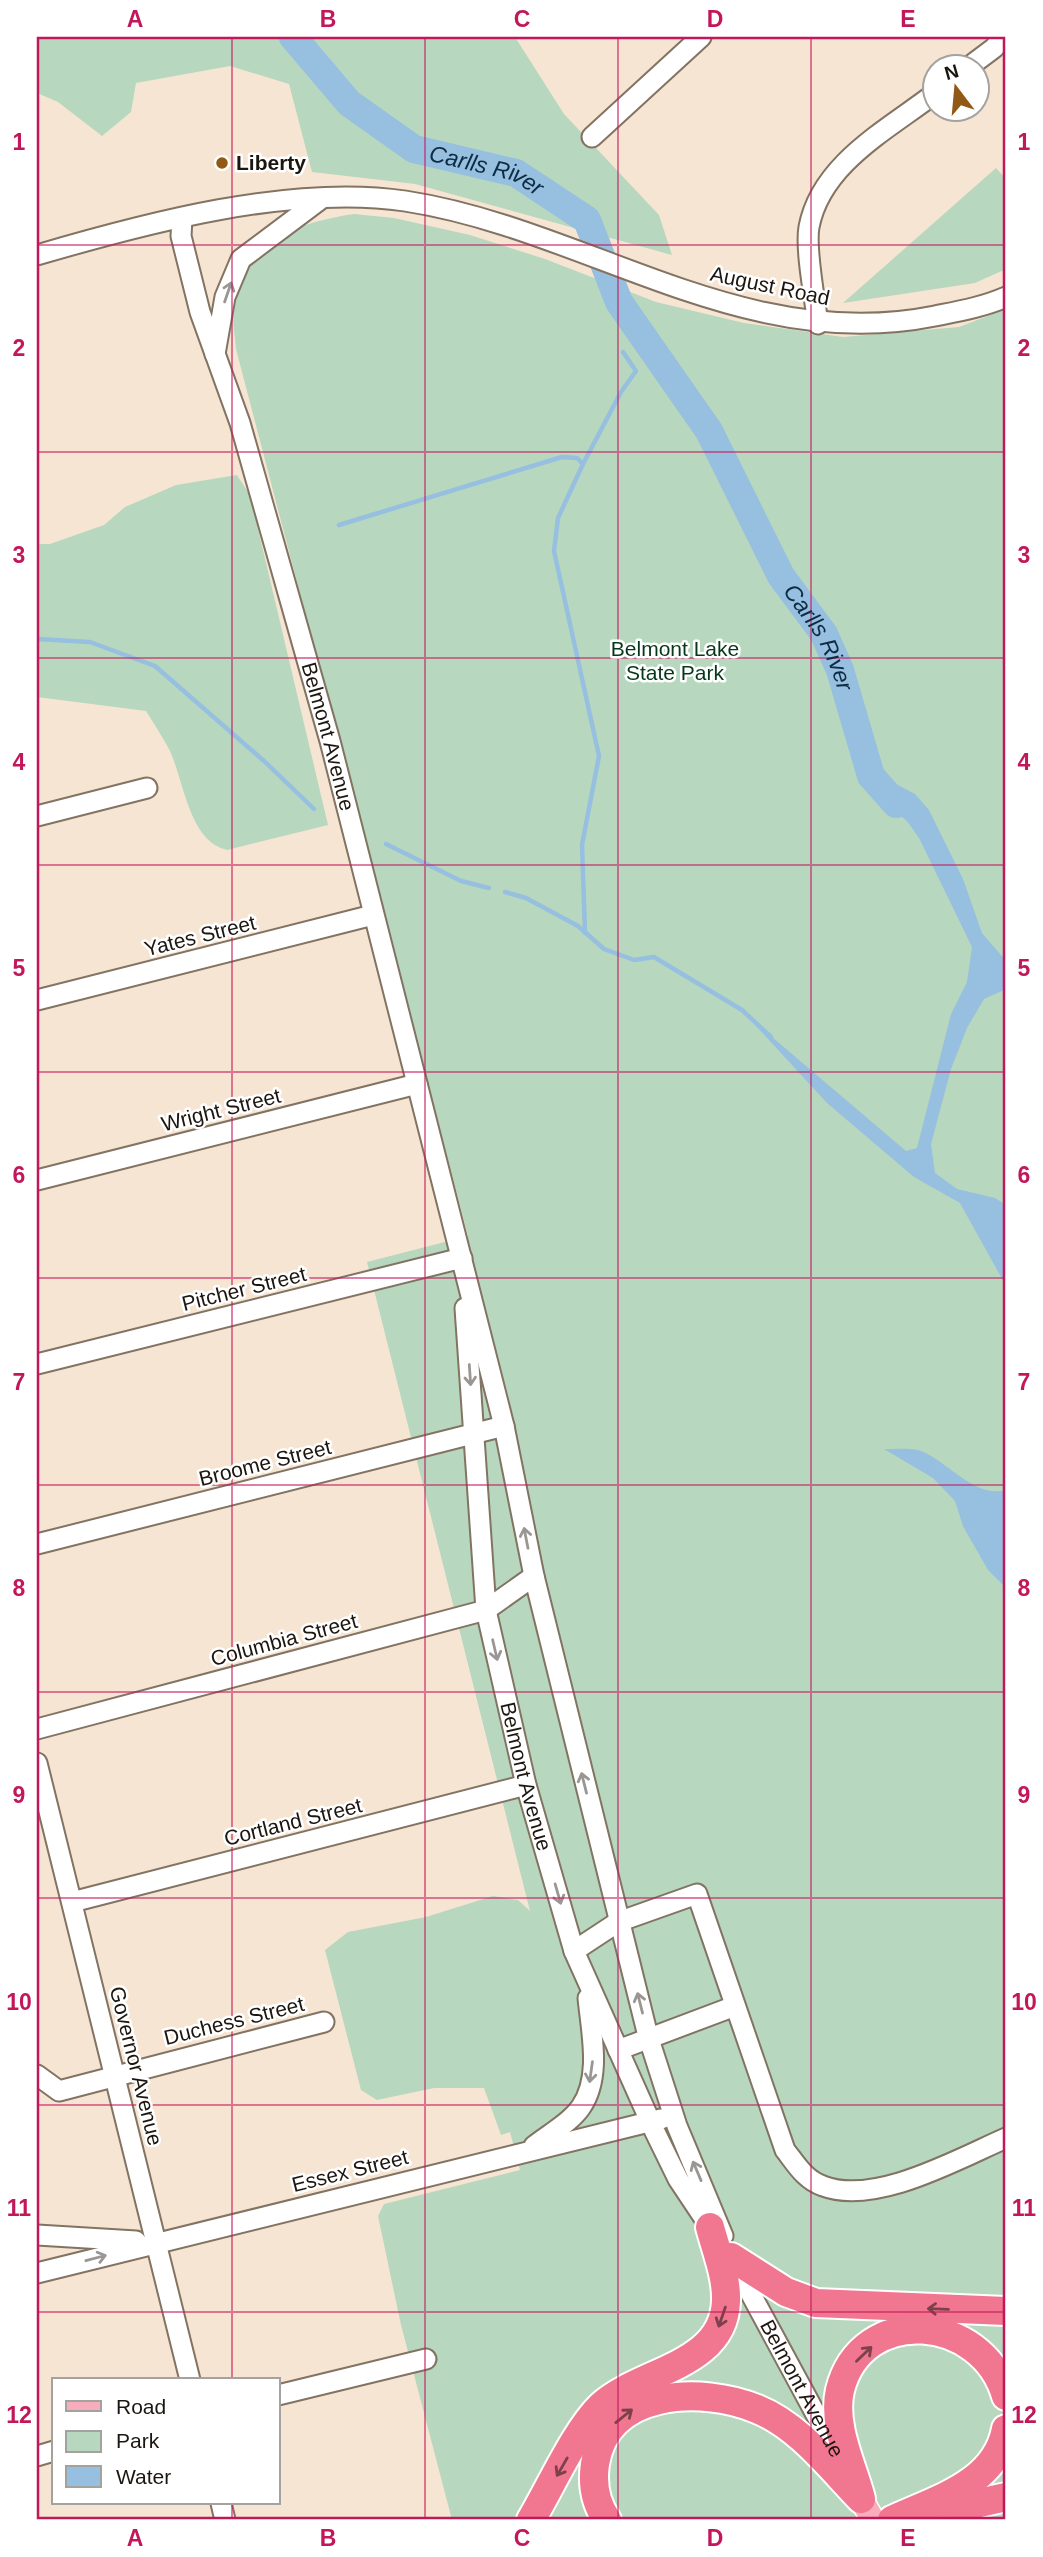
<svg xmlns="http://www.w3.org/2000/svg" width="1043" height="2557" font-family="Helvetica,sans-serif">
  <rect width="100%" height="100%" fill="#f6e5d3"/>
  <g fill="#b7d8be">
    <polygon points="37,37 515,37 564,114 659,215 672,255 415,184 312,172 289,84 230,66 136,83 131,112 102,136 58,102 37,93"/>
    <polygon points="996,168 1006,179 1006,269 975,283 843,303"/>
    <path d="M354,214L394,218L470,235L545,259L656,302L744,323L843,337L959,327L1006,309V2520H452L401,2325L378,2216L384,2204L520,2170L510,2132L501,2135L484,2088H434L377,2100L361,2090L325,1950L348,1932L426,1917L493,1896L518,1900L530,1911L367,1262L468,1236L236,349C235,334 231,315 234,300C246,239 301,222 354,214Z"/>
    <path d="M237,475L250,495L328,825L227,850C188,841 184,779 169,749C162,736 154,724 146,711L37,697V544H50L104,525L125,507L176,485Z"/>
  </g>
  <g fill="#97bfe0">
    <polygon points="878,775 915,794 929,810 963,879 982,933 1006,961 1006,994 1004,990 984,999 967,1028 951,1069 931,1144 935,1173 957,1189 995,1198 1006,1205 1006,1286 960,1203 914,1177 827,1103 746,1015 906,1151 917,1148 951,1014 967,982 972,947 919,838 907,821 872,792 864,780"/>
    <path d="M884,1449C894,1449 908,1448 918,1450C947,1459 973,1499 1006,1490V1588L988,1570L963,1526L955,1501L933,1478Z"/>
  </g>
  <g fill="none" stroke-linecap="round" stroke-linejoin="round">
    <g stroke="#97bfe0" stroke-width="4.5">
      <polyline points="583,464 621,392 636,371 623,352"/>
      <polyline points="339,525 562,457 577,458 583,464 558,518 554,551 599,756 582,845 585,933"/>
      <polyline points="37,639 90,642 155,666 264,761 314,809"/>
      <polyline points="386,844 461,881 489,888"/>
      <polyline points="505,892 526,898 578,926 604,949 634,960 654,957 742,1010 771,1037"/>
    </g>
    <path stroke="#97bfe0" stroke-width="28" id="s1" d="M293,37L349,103L414,149L516,173L587,220L619,302L709,431L781,576L824,634L840,670L871,776L896,804"/>
    <g stroke="#827363" stroke-width="23">
      <g id="minor">
        <polyline points="970,66 994,48 1003,37"/>
        <polyline points="592,137 701,37"/>
        <path id="s2" d="M182,219L181,236L200,312L240,423L330,741L504,1426L534,1576L648,2036L677,2126L723,2236"/>
        <path d="M37,255C146,223 292,184 405,201C587,229 742,355 935,316C960,311 983,307 1006,297"/>
        <path d="M818,324C815,300 805,249 809,227C821,164 887,130 934,94"/>
        <polyline points="215,354 225,297 241,259 321,199"/>
        <polyline points="37,816 147,788"/>
        <polyline points="37,1000 373,915"/>
        <polyline points="37,1180 417,1084"/>
        <path id="s3" d="M465,1308L486,1610L526,1785L574,1951L655,2132L678,2179L710,2227"/>
        <polyline points="37,1364 462,1258"/>
        <polyline points="37,1544 504,1426"/>
        <polyline points="37,1729 486,1610 534,1576"/>
        <polyline points="37,1763 190,2380"/>
        <polyline points="72,1902 526,1785"/>
        <path d="M574,1951L618,1922L697,1894L785,2150C796,2164 805,2180 823,2186C875,2206 958,2159 1006,2138"/>
        <polyline points="618,2050 735,2006"/>
        <polyline points="37,2075 59,2091 324,2022"/>
        <path d="M534,2146C549,2134 570,2123 581,2107C602,2077 591,2031 588,1998"/>
        <polyline points="37,2235 136,2241"/>
        <path id="s4" d="M733,2261L840,2459"/>
        <polyline points="37,2273 661,2119"/>
        <polyline points="278,2395 426,2359"/>
        <polyline points="37,2456 54,2451"/>
        <polyline points="221,2503 225,2520"/>
      </g>
    </g>
    <g stroke="#fff" stroke-width="26">
      <polyline id="major" points="861,2499 873,2520"/>
    </g>
    <g stroke="#fff" stroke-width="32">
      <g id="highway">
        <polyline points="731,2257 786,2292 816,2303 1006,2311"/>
        <path d="M860,2495C851,2463 832,2424 840,2390C862,2303 983,2314 1006,2396"/>
        <polyline points="930,2514 1006,2497"/>
        <path d="M531,2520C550,2488 576,2430 601,2406C640,2370 724,2367 726,2301C727,2277 716,2250 710,2227"/>
        <path d="M607,2520C596,2504 592,2484 595,2464C606,2389 702,2386 757,2409C799,2426 830,2467 861,2499"/>
        <path d="M892,2520C937,2499 996,2484 1006,2429"/>
      </g>
    </g>
    <use href="#minor" stroke="#fff" stroke-width="19"/>
    <use href="#major" stroke="#f7adbc" stroke-width="23"/>
    <use href="#highway" stroke="#f17690" stroke-width="28"/>
  </g>
  <defs><path id="oneway-shaft" d="M-6 0H5M1.5-3L5.5 0L1.5 3" fill="none" stroke-width="1.6" stroke-linecap="round" stroke-linejoin="round" transform="scale(1.75)"/></defs>
  <g stroke="#999693">
    <use href="#oneway-shaft" transform="translate(228 292) rotate(-71)"/>
    <use href="#oneway-shaft" transform="translate(470 1375) rotate(86)"/>
    <use href="#oneway-shaft" transform="translate(526 1538) rotate(-101)"/>
    <use href="#oneway-shaft" transform="translate(495 1650) rotate(77)"/>
    <use href="#oneway-shaft" transform="translate(584 1783) rotate(-104)"/>
    <use href="#oneway-shaft" transform="translate(558 1894) rotate(74)"/>
    <use href="#oneway-shaft" transform="translate(640 2003) rotate(-104)"/>
    <use href="#oneway-shaft" transform="translate(591 2072) rotate(98)"/>
    <use href="#oneway-shaft" transform="translate(697 2171) rotate(-113)"/>
    <use href="#oneway-shaft" transform="translate(96 2258) rotate(-15)"/>
  </g>
  <g stroke="#7c414a">
    <use href="#oneway-shaft" transform="translate(938 2309) rotate(-178)"/>
    <use href="#oneway-shaft" transform="translate(722 2317) rotate(109)"/>
    <use href="#oneway-shaft" transform="translate(864 2354) rotate(-44)"/>
    <use href="#oneway-shaft" transform="translate(624 2416) rotate(-39)"/>
    <use href="#oneway-shaft" transform="translate(562 2467) rotate(120)"/>
  </g>
  <path fill="none" stroke="#c2185b" stroke-width="2" stroke-opacity="0.55" d="M232,37V2380M425,37V2520M618,37V2520M811,37V2520M37,245H1006M37,452H1006M37,658H1006M37,865H1006M37,1072H1006M37,1278H1006M37,1485H1006M37,1692H1006M37,1898H1006M37,2105H1006M37,2312H1006M232,2503V2520"/>
  <circle fill="#925815" stroke="#fff" stroke-width="2.5" cx="222" cy="163" r="7"/>
  <g text-anchor="middle" stroke-width="5" stroke-linejoin="round" paint-order="stroke">
    <g font-size="21" font-weight="bold" fill="#1c1610" stroke="#fff" text-anchor="start">
      <text x="236" y="170">Liberty</text>
    </g>
    <g font-size="21" fill="#1c1610" stroke="#fff">
      <text transform="translate(770 286) rotate(12)" y="7">August Road</text>
      <text dy="7" stroke="none"><textPath href="#s2" startOffset="539">Belmont Avenue</textPath></text>
      <text transform="translate(200 936) rotate(-14)" y="7">Yates Street</text>
      <text transform="translate(221 1110) rotate(-14)" y="7">Wright Street</text>
      <text transform="translate(244 1289) rotate(-14)" y="7">Pitcher Street</text>
      <text transform="translate(265 1463) rotate(-14)" y="7">Broome Street</text>
      <text transform="translate(284 1640) rotate(-15)" y="7">Columbia Street</text>
      <text dy="7" stroke="none"><textPath href="#s3" startOffset="474">Belmont Avenue</textPath></text>
      <text transform="translate(293 1822) rotate(-14)" y="7">Cortland Street</text>
      <text transform="translate(234 2021) rotate(-14)" y="7">Duchess Street</text>
      <text transform="translate(136 2066) rotate(76)" y="7">Governor Avenue</text>
      <text transform="translate(350 2171) rotate(-14)" y="7">Essex Street</text>
      <text dy="7" stroke="none"><textPath href="#s4" startOffset="145">Belmont Avenue</textPath></text>
    </g>
    <g font-size="21" fill="#053819" stroke="#fff">
      <text x="675" y="656">Belmont Lake<tspan x="675" dy="24">State Park</tspan></text>
    </g>
    <g font-size="23" font-style="italic" fill="#0d2c44" stroke="#fff">
      <text dy="8" stroke="none"><textPath href="#s1" startOffset="242">Carlls River</textPath></text>
      <text dy="8" stroke="none"><textPath href="#s1" startOffset="836">Carlls River</textPath></text>
    </g>
  </g>
  <rect width="1043" height="2557" fill="none" stroke="#ffffff" stroke-width="77"/>
  <rect x="52" y="2378" width="228" height="126" fill="#ffffff" stroke="#a4a29f" stroke-width="2"/>
  <rect x="66" y="2401" width="35" height="10" fill="#f7adbc" stroke="#a4a29f" stroke-width="2"/>
  <text x="116" y="2414" font-size="21" fill="#1c1610">Road</text>
  <rect x="66" y="2431" width="35" height="21" fill="#b7d8be" stroke="#a4a29f" stroke-width="2"/>
  <text x="116" y="2448" font-size="21" fill="#1c1610">Park</text>
  <rect x="66" y="2466" width="35" height="21" fill="#97bfe0" stroke="#a4a29f" stroke-width="2"/>
  <text x="116" y="2484" font-size="21" fill="#1c1610">Water</text>
  <g transform="translate(956 88) rotate(344)"><circle r="33" fill="#ffffff" stroke="#a4a29f" stroke-width="2"/>
  <path d="M0-5L12 26L0 18L-12 26Z" fill="#925815"/>
  <text y="-10" font-size="19" font-weight="bold" text-anchor="middle" fill="#1c1610">N</text>
  </g>
  <rect x="38" y="38" width="966" height="2480" fill="none" stroke="#c2185b" stroke-width="2.5"/>
  <g font-size="23" text-anchor="middle" font-weight="bold" fill="#c2185b">
    <text x="135" y="27">A</text>
    <text x="328" y="27">B</text>
    <text x="522" y="27">C</text>
    <text x="715" y="27">D</text>
    <text x="908" y="27">E</text>
    <text x="19" y="150">1</text>
    <text x="1024" y="150">1</text>
    <text x="19" y="356">2</text>
    <text x="1024" y="356">2</text>
    <text x="19" y="563">3</text>
    <text x="1024" y="563">3</text>
    <text x="19" y="770">4</text>
    <text x="1024" y="770">4</text>
    <text x="19" y="976">5</text>
    <text x="1024" y="976">5</text>
    <text x="19" y="1183">6</text>
    <text x="1024" y="1183">6</text>
    <text x="19" y="1390">7</text>
    <text x="1024" y="1390">7</text>
    <text x="19" y="1596">8</text>
    <text x="1024" y="1596">8</text>
    <text x="19" y="1803">9</text>
    <text x="1024" y="1803">9</text>
    <text x="19" y="2010">10</text>
    <text x="1024" y="2010">10</text>
    <text x="19" y="2216">11</text>
    <text x="1024" y="2216">11</text>
    <text x="19" y="2423">12</text>
    <text x="1024" y="2423">12</text>
    <text x="135" y="2546">A</text>
    <text x="328" y="2546">B</text>
    <text x="522" y="2546">C</text>
    <text x="715" y="2546">D</text>
    <text x="908" y="2546">E</text>
  </g>
</svg>
